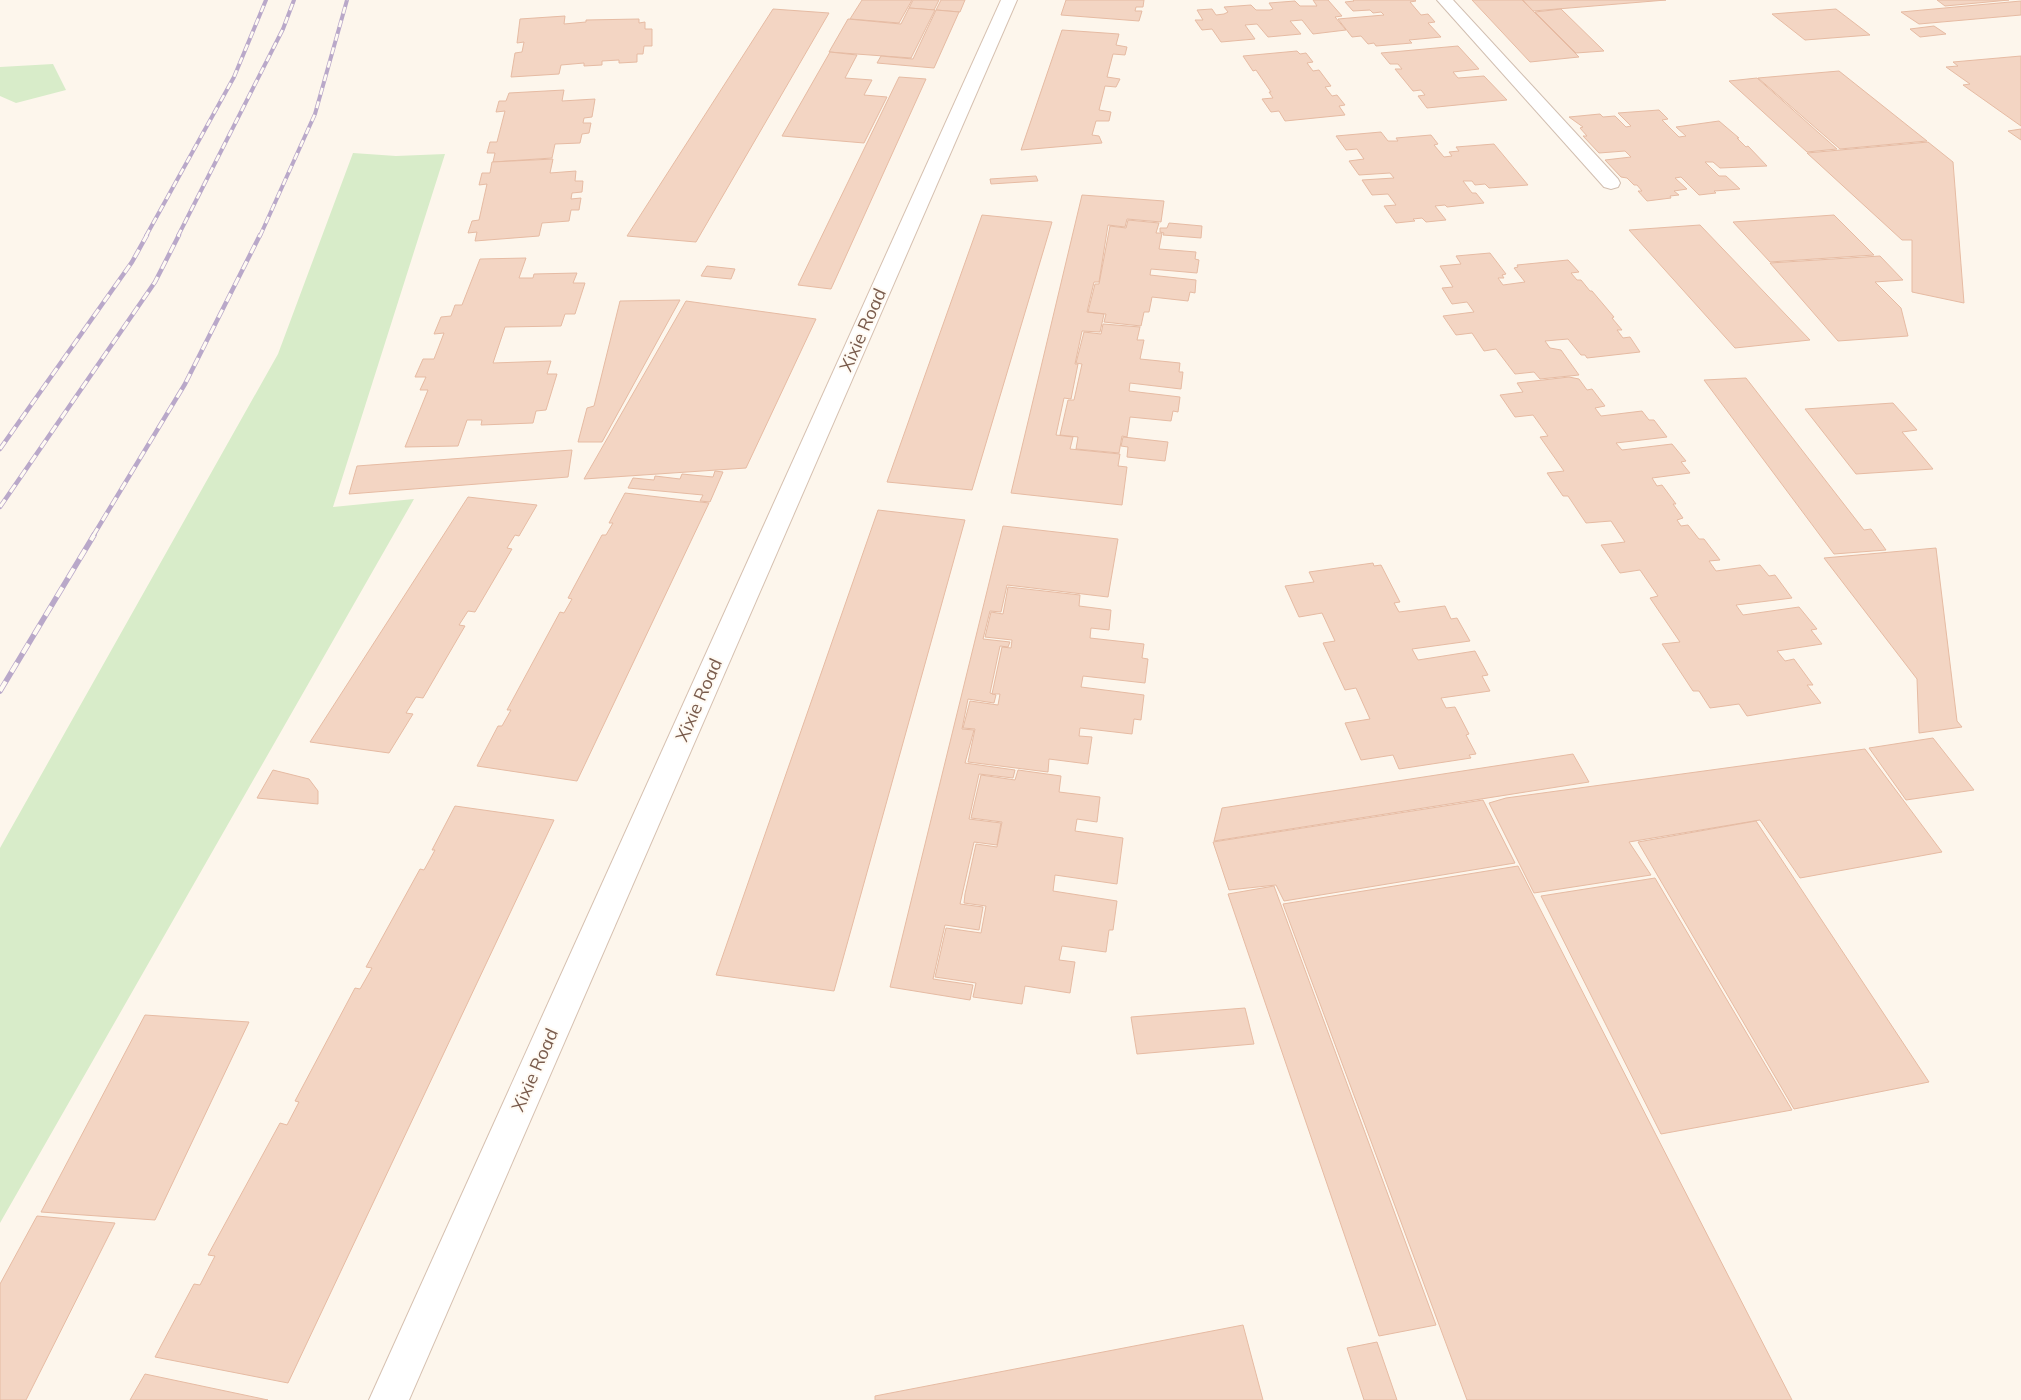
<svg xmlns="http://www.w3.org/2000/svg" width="2021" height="1400" font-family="Mulish,sans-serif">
  <rect width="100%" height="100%" fill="#fdf6ec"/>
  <g fill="#d8ecc9">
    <polygon points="53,64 66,90 16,103 0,96 0,67"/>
    <polygon points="353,153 396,156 445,154 333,507 414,499 0,1223 0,848 278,354"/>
  </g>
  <g fill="#f3d5c3" stroke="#e6bba3">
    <polygon points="862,0 912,0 899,23 850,19"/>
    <polygon points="913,0 939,0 934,10 909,8"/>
    <polygon points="941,0 965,0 960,12 936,10"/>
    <polygon points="1066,0 1144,0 1143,7 1136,7 1135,11 1142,11 1139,21 1061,15"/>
    <polygon points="1313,0 1328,0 1342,16 1335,17 1346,30 1313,34 1302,20 1290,21 1301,34 1268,37 1257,24 1245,25 1255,39 1221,42 1212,29 1202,30 1195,20 1203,20 1197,10 1212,9 1216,15 1224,14 1228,12 1224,7 1251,5 1256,10 1270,10 1273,9 1269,3 1295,1 1300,6 1317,6"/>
    <polygon points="1353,0 1415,0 1416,1 1410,2 1421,15 1428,14 1435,22 1428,23 1441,37 1409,40 1412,43 1376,46 1374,43 1368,44 1361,36 1352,37 1338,19 1384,15 1381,12 1373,13 1370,10 1353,11 1345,2 1354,1"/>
    <polygon points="1472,0 1522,0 1579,57 1530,62"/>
    <polygon points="1523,0 1666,0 1533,11"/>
    <polygon points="1937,0 2009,0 1945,6"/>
    <polygon points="2021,1 2021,15 1919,24 1901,12"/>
    <polygon points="909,8 935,10 911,58 829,52 848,19 901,24"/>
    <polygon points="773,9 829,13 696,242 627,236"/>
    <polygon points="1561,9 1604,51 1576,53 1535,12"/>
    <polygon points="1836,9 1870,35 1805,40 1772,14"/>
    <polygon points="936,10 959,12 934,68 877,63 881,56 913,59"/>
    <polygon points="565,16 564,24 586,22 586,20 639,19 639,23 645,22 645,29 652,29 652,46 644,46 643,54 637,54 637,62 619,63 619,60 602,61 602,65 584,66 584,63 561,65 559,74 511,77 515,53 522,52 524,42 517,43 520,19"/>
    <polygon points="1934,26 1946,34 1920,37 1910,29"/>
    <polygon points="1062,30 1119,34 1116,45 1127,47 1125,55 1113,54 1107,77 1120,79 1116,87 1105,86 1099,110 1111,112 1109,121 1096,121 1092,135 1099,136 1102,143 1021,150"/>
    <polygon points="1458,46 1479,69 1453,72 1458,78 1484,76 1507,100 1427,108 1418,96 1425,95 1421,90 1413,91 1395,69 1402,69 1398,64 1390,64 1381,53"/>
    <polygon points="1297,51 1300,54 1306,53 1313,62 1307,63 1313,71 1319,70 1331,86 1325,87 1332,96 1337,95 1345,105 1339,106 1345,115 1285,121 1279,111 1271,112 1262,99 1273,98 1269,92 1271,92 1256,70 1253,71 1243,56"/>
    <polygon points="830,52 857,55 845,78 872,80 864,95 887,97 864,143 782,136"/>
    <polygon points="2021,56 2021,126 1963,85 1970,84 1946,67 1958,66 1953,62"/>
    <polygon points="1839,71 1927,141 1840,149 1758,78"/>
    <polygon points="899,77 926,79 831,289 798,285"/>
    <polygon points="1757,78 1837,149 1807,152 1729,81"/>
    <polygon points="564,90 562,101 595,99 592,117 584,118 583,123 591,123 589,133 582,134 580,143 555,144 552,158 493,162 495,153 487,153 490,142 497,142 505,111 496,112 499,101 506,101 509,93"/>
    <polygon points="1659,110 1668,119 1662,120 1679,137 1686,136 1676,127 1719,121 1739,138 1737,138 1746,147 1748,146 1767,166 1720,168 1713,162 1705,162 1719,176 1726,176 1740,189 1714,191 1716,193 1699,195 1681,177 1675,178 1687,189 1674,191 1679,195 1670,196 1671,198 1647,201 1638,191 1642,191 1637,185 1634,185 1627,178 1621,177 1605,160 1631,157 1625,151 1599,153 1583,136 1587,136 1580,128 1583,127 1569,117 1600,114 1603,117 1615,116 1626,127 1631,126 1618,113"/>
    <polygon points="2021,129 2021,140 2008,131"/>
    <polygon points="1381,132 1388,141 1398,141 1396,138 1431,135 1438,144 1434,145 1444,157 1452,156 1449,152 1459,151 1456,147 1494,144 1528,185 1489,188 1485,184 1475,185 1472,181 1463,181 1472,193 1476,193 1484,203 1447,207 1445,205 1435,206 1446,220 1426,222 1422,218 1413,219 1415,221 1396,223 1384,206 1396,205 1388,194 1372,195 1362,180 1394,178 1390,173 1359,175 1349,161 1364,159 1357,149 1346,150 1336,136"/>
    <polygon points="1928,142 1953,162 1964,303 1912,292 1912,240 1902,240 1807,153"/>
    <polygon points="553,159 550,173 576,171 575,181 583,181 582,192 572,193 571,199 581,198 579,210 571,210 569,221 542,223 539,236 475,241 477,232 468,233 472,221 479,220 487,184 479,185 482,173 490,173 492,162"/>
    <polygon points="1036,176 1038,181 991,184 990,179"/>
    <polygon points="1082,195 1164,201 1161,222 1127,219 1125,227 1108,225 1099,282 1094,282 1087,312 1104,314 1100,332 1082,331 1075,364 1078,364 1071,399 1064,398 1056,435 1073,437 1070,449 1120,454 1118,466 1127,467 1122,505 1011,493"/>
    <polygon points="982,215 1052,222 972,490 887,482"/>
    <polygon points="1834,215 1874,255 1770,262 1733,222"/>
    <polygon points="1128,220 1159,223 1156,233 1162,233 1159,249 1196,252 1195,259 1199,260 1197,273 1151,269 1150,275 1196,280 1195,293 1190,292 1188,301 1152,297 1149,312 1144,312 1141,326 1104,322 1106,314 1088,312 1095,284 1099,284 1110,226 1126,228"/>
    <polygon points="1169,223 1202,226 1201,238 1163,235 1164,233 1160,232 1160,228 1167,228"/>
    <polygon points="1700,225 1810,340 1735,348 1629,230"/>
    <polygon points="1490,253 1506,274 1502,275 1504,278 1498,278 1503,285 1525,282 1514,268 1518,267 1517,265 1568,260 1579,272 1571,273 1577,280 1581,280 1590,291 1592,291 1614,317 1612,318 1622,330 1617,330 1623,338 1630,337 1640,352 1587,358 1585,355 1581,355 1568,339 1545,341 1550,348 1561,350 1579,375 1540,379 1534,372 1515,374 1496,349 1484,351 1472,333 1456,335 1443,316 1474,312 1467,302 1452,304 1442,288 1453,287 1440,266 1461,264 1456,256"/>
    <polygon points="1880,256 1903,280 1875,282 1901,308 1908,336 1838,341 1770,263"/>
    <polygon points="526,258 519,278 533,278 534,274 577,273 573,283 585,283 575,314 565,314 561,326 505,327 493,363 551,361 547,374 557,374 546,410 536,411 533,423 481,425 482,420 467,420 458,446 405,447 428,390 420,390 426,377 415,377 423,359 434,359 444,333 434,334 441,317 451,316 455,305 462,305 480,259"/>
    <polygon points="707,266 735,269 731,279 701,276"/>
    <polygon points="680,300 602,442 578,442 587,408 594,406 620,301"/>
    <polygon points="686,301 816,319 746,468 584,479"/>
    <polygon points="1103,324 1140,327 1137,340 1144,340 1140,359 1180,363 1179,372 1183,372 1181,389 1130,383 1129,391 1180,397 1178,412 1173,411 1171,421 1130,417 1127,437 1122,436 1119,453 1076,449 1078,437 1060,435 1068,400 1074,400 1082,364 1076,363 1084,332 1101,334"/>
    <polygon points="1569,377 1579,379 1587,390 1592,389 1605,406 1595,408 1601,416 1642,411 1649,420 1654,420 1667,437 1616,443 1622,450 1672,444 1686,461 1681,462 1690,473 1652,478 1657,486 1662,485 1676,504 1673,504 1683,518 1677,520 1681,526 1688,525 1699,539 1704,539 1720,560 1709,561 1716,571 1760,565 1769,576 1775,575 1792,598 1736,605 1743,615 1799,607 1817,629 1811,630 1822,644 1777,651 1785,661 1794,659 1813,685 1807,685 1821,703 1747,716 1739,704 1710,708 1699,691 1693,691 1662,644 1680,642 1650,598 1658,596 1640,570 1620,573 1601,545 1625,542 1611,521 1586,523 1568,496 1563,496 1547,473 1564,471 1540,437 1548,436 1533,415 1515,417 1500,395 1523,392 1517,383"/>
    <polygon points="1746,378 1864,530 1871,529 1886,550 1834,554 1704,380"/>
    <polygon points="1893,403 1917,430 1902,432 1933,469 1856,474 1805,409"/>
    <polygon points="1123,437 1168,442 1165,461 1127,457 1128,447 1121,446"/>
    <polygon points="572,450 568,477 349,494 357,466"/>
    <polygon points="715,471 723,472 710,502 700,501 703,495 628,488 633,478 654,480 655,476 680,479 682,474 713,477"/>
    <polygon points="625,493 709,503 577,781 477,766 498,726 502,726 511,710 507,710 560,612 564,613 572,599 568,598 602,535 606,535 613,523 609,523"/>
    <polygon points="468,497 537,505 519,536 515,535 507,548 512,549 475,612 468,611 459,625 465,626 423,698 416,697 406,713 413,714 389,753 310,742"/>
    <polygon points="878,510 965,520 834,991 716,975"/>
    <polygon points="1003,526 1118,539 1108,597 1007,585 1001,612 990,611 983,639 1010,642 1008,647 1000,646 990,693 996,695 994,703 968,699 962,729 974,730 965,763 1015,770 1013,778 979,774 969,819 1001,823 997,845 974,842 960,904 983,907 979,930 945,925 933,979 973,985 970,1000 890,987"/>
    <polygon points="1936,548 1957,721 1962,727 1919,733 1917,679 1824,558"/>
    <polygon points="1373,563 1374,566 1381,565 1400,602 1394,603 1399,612 1445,606 1451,619 1457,618 1470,641 1412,649 1418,660 1475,651 1488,675 1482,676 1490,691 1441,698 1446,708 1455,707 1469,734 1466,735 1476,754 1469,755 1471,758 1399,769 1393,755 1361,760 1345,723 1370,719 1356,688 1345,690 1323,643 1335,641 1322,613 1299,617 1285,586 1314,582 1309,572"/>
    <polygon points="1008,587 1080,595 1079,606 1111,610 1109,630 1091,628 1090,638 1144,644 1142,658 1148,659 1145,683 1083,676 1081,687 1144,695 1141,720 1134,719 1132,734 1080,728 1079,736 1092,737 1088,764 1049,759 1048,772 968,762 975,729 963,728 970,701 998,705 1000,694 992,694 1002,647 1011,648 1012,640 985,637 991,612 1003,614"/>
    <polygon points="1933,738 1974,790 1906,800 1869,748"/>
    <polygon points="1865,749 1942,852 1800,878 1760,820 1629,842 1651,875 1534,893 1489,803 1506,798"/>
    <polygon points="1573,754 1589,782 1214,841 1222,808"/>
    <polygon points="273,770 309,779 318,791 318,804 257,798"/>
    <polygon points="1018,770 1061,776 1059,792 1100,797 1097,822 1077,819 1075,831 1123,838 1117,884 1055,875 1053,891 1117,901 1113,930 1109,930 1106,952 1062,946 1059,960 1075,962 1070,993 1025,986 1022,1004 973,997 976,983 935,977 946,928 981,933 986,906 964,903 965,894 976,844 997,847 1002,822 971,818 981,775 1015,780"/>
    <polygon points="1483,800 1515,863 1284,901 1276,885 1229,890 1213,842"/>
    <polygon points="455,806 554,820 288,1383 155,1357 194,1284 200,1285 215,1256 208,1255 280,1123 287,1125 299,1102 295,1101 355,988 360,989 372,968 366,967 420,869 424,870 435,850 432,850"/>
    <polygon points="1756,821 1929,1082 1794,1109 1638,842"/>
    <polygon points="1518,866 1792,1400 1467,1400 1283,904"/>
    <polygon points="1655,878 1792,1110 1661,1134 1541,896"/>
    <polygon points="1274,886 1436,1325 1379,1336 1228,894"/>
    <polygon points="1245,1008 1254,1044 1137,1054 1131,1017"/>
    <polygon points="145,1015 249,1022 155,1220 41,1212"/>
    <polygon points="37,1216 115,1223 26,1400 0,1400 0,1284"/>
    <polygon points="1243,1325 1263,1400 875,1400 875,1396"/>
    <polygon points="1377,1342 1397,1400 1364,1400 1347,1348"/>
    <polygon points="145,1374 268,1400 130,1400"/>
  </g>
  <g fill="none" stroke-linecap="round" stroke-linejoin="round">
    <g stroke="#d1beb0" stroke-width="2">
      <polygon id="street" points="1437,0 1453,0 1618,179 1620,183 1618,187 1611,189 1604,187"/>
    </g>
    <g stroke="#d6c0b0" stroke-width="2">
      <polygon id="secondary" points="1001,0 1017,0 409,1400 369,1400"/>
    </g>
    <use href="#street" fill="#fff" fill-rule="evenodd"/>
    <use href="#secondary" fill="#fff" fill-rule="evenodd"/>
    <g stroke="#b9a8c9" stroke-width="4">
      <g id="rail-far2">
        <polyline points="146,236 234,77 266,0"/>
        <polyline points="178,236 283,29 294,0"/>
        <polyline points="260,236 315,114 347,0"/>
      </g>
    </g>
    <g stroke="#b9a8c9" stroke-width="4.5">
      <g id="rail-far1">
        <polyline points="0,449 132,262 147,235"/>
        <polyline points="0,507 155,282 179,235"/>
        <polyline points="93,536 185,384 260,235"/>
      </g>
    </g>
    <g stroke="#b9a8c9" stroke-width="5.5">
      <polyline id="rail" points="0,691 94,535"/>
    </g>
    <use href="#rail-far2" stroke="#fffaf3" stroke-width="2.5" stroke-dasharray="7" stroke-linecap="butt"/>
    <use href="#rail-far1" stroke="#fffaf3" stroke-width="3" stroke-dasharray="9" stroke-linecap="butt"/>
    <use href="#rail" stroke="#fffaf3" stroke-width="4" stroke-dasharray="11" stroke-linecap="butt"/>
  </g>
  <g text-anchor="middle" stroke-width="4" stroke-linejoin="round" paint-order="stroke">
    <g font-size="18" fill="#7a5c4d" stroke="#fffaf3">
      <text transform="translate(863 330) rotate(-66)" y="6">Xixie Road</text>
      <text transform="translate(699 700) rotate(-66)" y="6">Xixie Road</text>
      <text transform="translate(535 1070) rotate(-66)" y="6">Xixie Road</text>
    </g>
  </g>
</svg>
